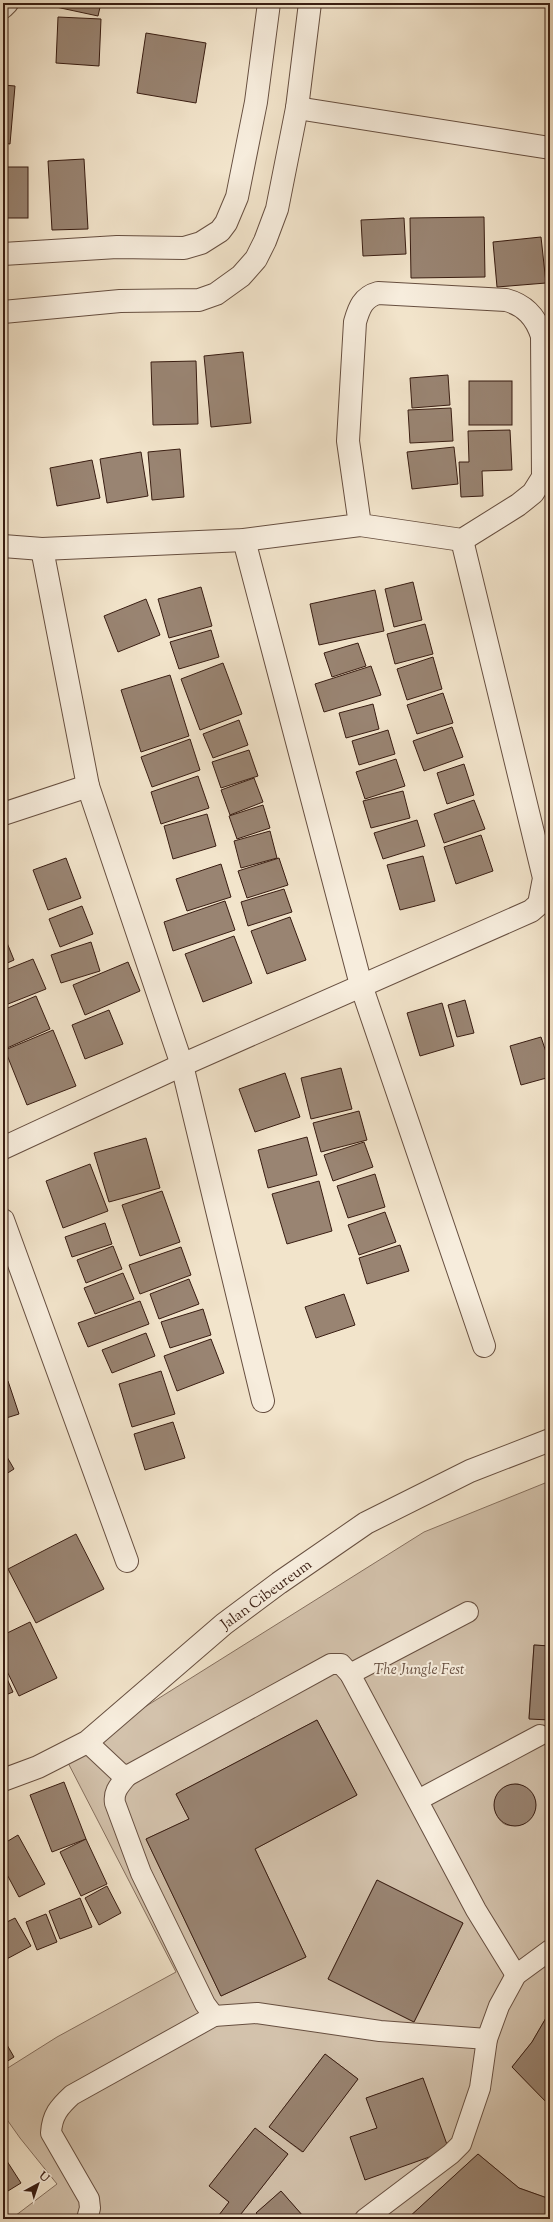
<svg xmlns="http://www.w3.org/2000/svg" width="553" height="2222" font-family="'Sorts Mill Goudy',serif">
  <rect width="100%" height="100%" fill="#f2e4cb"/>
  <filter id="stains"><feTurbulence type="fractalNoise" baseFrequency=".005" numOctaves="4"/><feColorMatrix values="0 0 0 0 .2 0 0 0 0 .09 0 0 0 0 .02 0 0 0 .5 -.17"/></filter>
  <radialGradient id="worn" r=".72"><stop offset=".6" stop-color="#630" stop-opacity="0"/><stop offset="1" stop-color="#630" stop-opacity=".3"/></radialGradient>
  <path fill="#d3c2ac" stroke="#86705f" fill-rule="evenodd" d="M550,1481V1646L534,1645L529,1718L550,1720V2011L532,2042L512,2067L550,2106V2199L519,2188L478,2154L407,2219H300L303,2216L281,2191L256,2213L262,2219H237L288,2154L255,2128L209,2186L229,2202L216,2219H11L57,2184L20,2138L3,2114V2071L57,2037L176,1972L65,1757L424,1532ZM317,1720L357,1795L255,1849L306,1957L221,1996L146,1839L189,1819L176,1794ZM518,1784C553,1802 507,1848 496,1812C491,1795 502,1785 518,1784ZM377,1880L463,1923L414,2022L328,1979ZM325,2054L358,2079L302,2152L269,2127ZM423,2078L365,2180L377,2128L367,2098Z"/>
  <g fill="#998472" stroke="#391d12">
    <polygon points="57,3 101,3 98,16 56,7"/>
    <polygon points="58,17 101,19 99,66 56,63"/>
    <polygon points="146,33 206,43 196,103 137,93"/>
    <polygon points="3,85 15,86 10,144 3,143"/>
    <polygon points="84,159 88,229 52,230 48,161"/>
    <rect x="3" y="167" width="25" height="51"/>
    <polygon points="484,217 485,277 411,278 410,218"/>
    <polygon points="404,218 406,254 363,256 361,220"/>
    <polygon points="541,237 546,283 497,287 493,242"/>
    <polygon points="243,352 251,423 211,427 204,356"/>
    <polygon points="196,361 198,424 153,425 151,362"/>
    <polygon points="448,375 450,405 412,408 410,378"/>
    <rect x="469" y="381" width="43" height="44"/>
    <polygon points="451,408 453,441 410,443 408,410"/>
    <polygon points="510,430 512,470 482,471 483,496 461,497 459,462 469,462 468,431"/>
    <polygon points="454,447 458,484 412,489 407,452"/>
    <polygon points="180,449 184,497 152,500 148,452"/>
    <polygon points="141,452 148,496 107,503 100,459"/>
    <polygon points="92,460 100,498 57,506 50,468"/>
    <polygon points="413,582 422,620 394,627 385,589"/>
    <polygon points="201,587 212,626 169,638 158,599"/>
    <polygon points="375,590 384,631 319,645 310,604"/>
    <polygon points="146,599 160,635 118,652 104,616"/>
    <polygon points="425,624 433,654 395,664 387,634"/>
    <polygon points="211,630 219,657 179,669 170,642"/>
    <polygon points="358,643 366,666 332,677 324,653"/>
    <polygon points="433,657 442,689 407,700 397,669"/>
    <polygon points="223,663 242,714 200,730 181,679"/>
    <polygon points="371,666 381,695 324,712 315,684"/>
    <polygon points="170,675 189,736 141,752 121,690"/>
    <polygon points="443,693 453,723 417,734 407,705"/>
    <polygon points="373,704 379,729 346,738 339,713"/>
    <polygon points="239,720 248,745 213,758 203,734"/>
    <polygon points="452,727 463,757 424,771 413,741"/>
    <polygon points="388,730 395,754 359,765 352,741"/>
    <polygon points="190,739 200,770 152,787 141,757"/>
    <polygon points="249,750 258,776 221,788 212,762"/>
    <polygon points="396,759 405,786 365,799 356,772"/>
    <polygon points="464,764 474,795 447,804 437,773"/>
    <polygon points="198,776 209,808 161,824 151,792"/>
    <polygon points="254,778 263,802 230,815 221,790"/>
    <polygon points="403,791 410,818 371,828 363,801"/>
    <polygon points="474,800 485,829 444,843 434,814"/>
    <polygon points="263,805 270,828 237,839 229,816"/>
    <polygon points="207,814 216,846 173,859 164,826"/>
    <polygon points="417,820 425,846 383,859 374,833"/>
    <polygon points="270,831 277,858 241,868 234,841"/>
    <polygon points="481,835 493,871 456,884 444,847"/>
    <polygon points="423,856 435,901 400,910 387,865"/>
    <polygon points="66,858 81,898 48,910 33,870"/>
    <polygon points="279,858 288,885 247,898 238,871"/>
    <polygon points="221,864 231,897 187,911 176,879"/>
    <polygon points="284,889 292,912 248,926 241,902"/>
    <polygon points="225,901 235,930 173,951 164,922"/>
    <polygon points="82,906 93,934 60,947 49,919"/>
    <polygon points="290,917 306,960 267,974 251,931"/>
    <polygon points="3,933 14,960 3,965"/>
    <polygon points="234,936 252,983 203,1002 185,954"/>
    <polygon points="91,942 100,971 61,983 51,955"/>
    <polygon points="33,959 46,989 3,1006 3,971"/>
    <polygon points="128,962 140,991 85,1015 73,985"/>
    <polygon points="36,996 50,1029 7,1048 3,1040 3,1010"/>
    <polygon points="465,1000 474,1033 457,1037 448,1005"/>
    <polygon points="442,1003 454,1046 420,1056 407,1013"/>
    <polygon points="109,1010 123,1044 85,1059 72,1025"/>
    <polygon points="53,1030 76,1086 27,1105 5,1050"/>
    <polygon points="541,1037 550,1064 550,1077 521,1085 510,1046"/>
    <polygon points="341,1068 352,1109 311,1119 301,1078"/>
    <polygon points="285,1073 300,1117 255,1132 239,1089"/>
    <polygon points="359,1111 367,1140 321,1152 313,1123"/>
    <polygon points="307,1137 317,1175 268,1188 258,1150"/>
    <polygon points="146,1138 160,1188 109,1202 94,1153"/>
    <polygon points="364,1142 373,1167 333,1181 324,1155"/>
    <polygon points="90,1164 108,1211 63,1228 46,1181"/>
    <polygon points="375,1174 385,1207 348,1218 337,1186"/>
    <polygon points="319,1181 332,1231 287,1244 272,1194"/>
    <polygon points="162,1191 180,1242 140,1256 122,1205"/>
    <polygon points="385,1212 396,1242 359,1255 348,1225"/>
    <polygon points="105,1223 112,1244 72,1257 65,1237"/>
    <polygon points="400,1245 409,1271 367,1284 359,1258"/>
    <polygon points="113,1246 122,1269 86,1283 77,1260"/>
    <polygon points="181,1247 191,1275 140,1294 129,1265"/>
    <polygon points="123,1273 134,1299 95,1314 84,1288"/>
    <polygon points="189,1279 199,1304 159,1319 150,1294"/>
    <polygon points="344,1294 355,1325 316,1338 305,1307"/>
    <polygon points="140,1301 149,1324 88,1347 78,1323"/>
    <polygon points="203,1309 211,1335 170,1348 161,1322"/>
    <polygon points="146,1333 155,1356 112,1373 102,1350"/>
    <polygon points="211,1339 224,1373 177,1391 164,1356"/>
    <polygon points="161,1371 175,1414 132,1427 119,1384"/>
    <polygon points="8,1381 19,1414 3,1419 3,1383"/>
    <polygon points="173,1422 185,1458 145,1470 134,1434"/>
    <polygon points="3,1450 14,1469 3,1476"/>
    <polygon points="76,1534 104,1589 36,1623 8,1569"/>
    <polygon points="30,1622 57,1678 19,1696 3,1663 3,1635"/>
    <polygon points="534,1645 550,1646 550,1720 529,1719"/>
    <polygon points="3,1670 13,1692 3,1696"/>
    <polygon points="317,1720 357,1795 255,1849 306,1957 221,1996 146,1839 189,1819 176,1794"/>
    <polygon points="64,1782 86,1839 52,1852 30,1795"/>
    <circle cx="515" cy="1805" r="21"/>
    <polygon points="18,1835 45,1884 19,1897 3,1867 3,1844"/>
    <polygon points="86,1839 107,1884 81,1896 60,1852"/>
    <polygon points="377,1880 463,1923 414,2022 328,1979"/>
    <polygon points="107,1886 121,1913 99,1925 85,1898"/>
    <polygon points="80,1898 92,1927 60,1939 49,1911"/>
    <polygon points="46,1914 57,1942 37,1950 26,1922"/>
    <polygon points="15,1918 31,1946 3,1961 3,1924"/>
    <polygon points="550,2011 550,2106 512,2067 532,2042"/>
    <polygon points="3,2038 14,2057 3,2064"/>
    <polygon points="325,2054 358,2079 303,2152 269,2127"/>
    <polygon points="423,2078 449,2150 365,2180 350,2137 377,2128 366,2098"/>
    <polygon points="255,2128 288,2154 237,2219 216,2219 229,2202 209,2186"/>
    <polygon points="478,2154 519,2188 550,2199 550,2219 407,2219"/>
    <polygon points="3,2155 21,2183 3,2194"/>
    <polygon points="281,2191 303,2216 300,2219 262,2219 256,2213"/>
  </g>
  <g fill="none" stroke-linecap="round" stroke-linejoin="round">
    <g stroke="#674f40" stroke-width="22">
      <g id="service">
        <polyline points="350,1674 468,1612"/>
        <polyline points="87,1742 120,1773 127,1776 331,1664 341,1664 350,1674 476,1910 516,1975"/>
        <path d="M127,1776C120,1785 113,1791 115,1803L141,1873L205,2004L214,2016L257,2013L380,2031L487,2039"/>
        <polyline points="418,1800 540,1735"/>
        <path d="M87,2219L90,2208L89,2199L51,2133C52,2115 59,2107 72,2095L214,2016"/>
        <polyline points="365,2219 451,2154 461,2144 480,2088 487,2039 499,2006 516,1975 550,1950"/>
      </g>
    </g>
    <g stroke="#674f40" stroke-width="24">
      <g id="minor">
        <polyline points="3,7 7,3"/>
        <polyline points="297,108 550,148"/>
        <polyline points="3,254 117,247 184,248 201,243 220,231 226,223 237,197 256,102 269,3"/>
        <polyline points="3,312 120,301 199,300 216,294 241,276 256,259 265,241 277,209 297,108 310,3"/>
        <polyline points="244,540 361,985 484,1346"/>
        <path d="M3,546L42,549L244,540L360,525L462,540L518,505L533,493L543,477L542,336C536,317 525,305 506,300L378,293C363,297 359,308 355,322L348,441L360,525"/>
        <polyline points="42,549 88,786 182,1065 263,1401"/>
        <polyline points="3,814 88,786"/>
        <polyline points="3,1148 182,1065 531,911 539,904 544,878 462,540"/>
        <polyline points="3,1220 127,1561"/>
        <polyline points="3,1780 38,1767 87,1742 224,1624 279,1583 366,1523 470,1471 550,1440"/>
      </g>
    </g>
    <use href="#service" stroke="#f7eddd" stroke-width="20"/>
    <use href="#minor" stroke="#f7eddd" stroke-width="22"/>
  </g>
  <g text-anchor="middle" stroke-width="4" stroke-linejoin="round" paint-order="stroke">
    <g font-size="15" fill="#391d12" stroke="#f7eddd">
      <text transform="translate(266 1594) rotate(-36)" y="5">Jalan Cibeureum</text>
    </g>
    <g font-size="15" font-style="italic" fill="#674f40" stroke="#f7eddd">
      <text x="419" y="1674">The Jungle Fest</text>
    </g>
  </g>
  <rect width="553" height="2222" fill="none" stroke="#f2e4cb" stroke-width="16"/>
  <rect x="4" y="4" width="545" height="2214" fill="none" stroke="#391d12" stroke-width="2"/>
  <rect x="8" y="8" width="537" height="2206" fill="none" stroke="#391d12"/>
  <g transform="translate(38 2184) rotate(40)" stroke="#f7eddd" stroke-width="3" paint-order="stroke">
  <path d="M0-3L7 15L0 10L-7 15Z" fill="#391d12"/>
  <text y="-6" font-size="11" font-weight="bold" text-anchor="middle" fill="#391d12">U</text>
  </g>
  <rect width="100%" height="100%" filter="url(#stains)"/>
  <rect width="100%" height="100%" fill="url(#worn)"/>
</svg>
